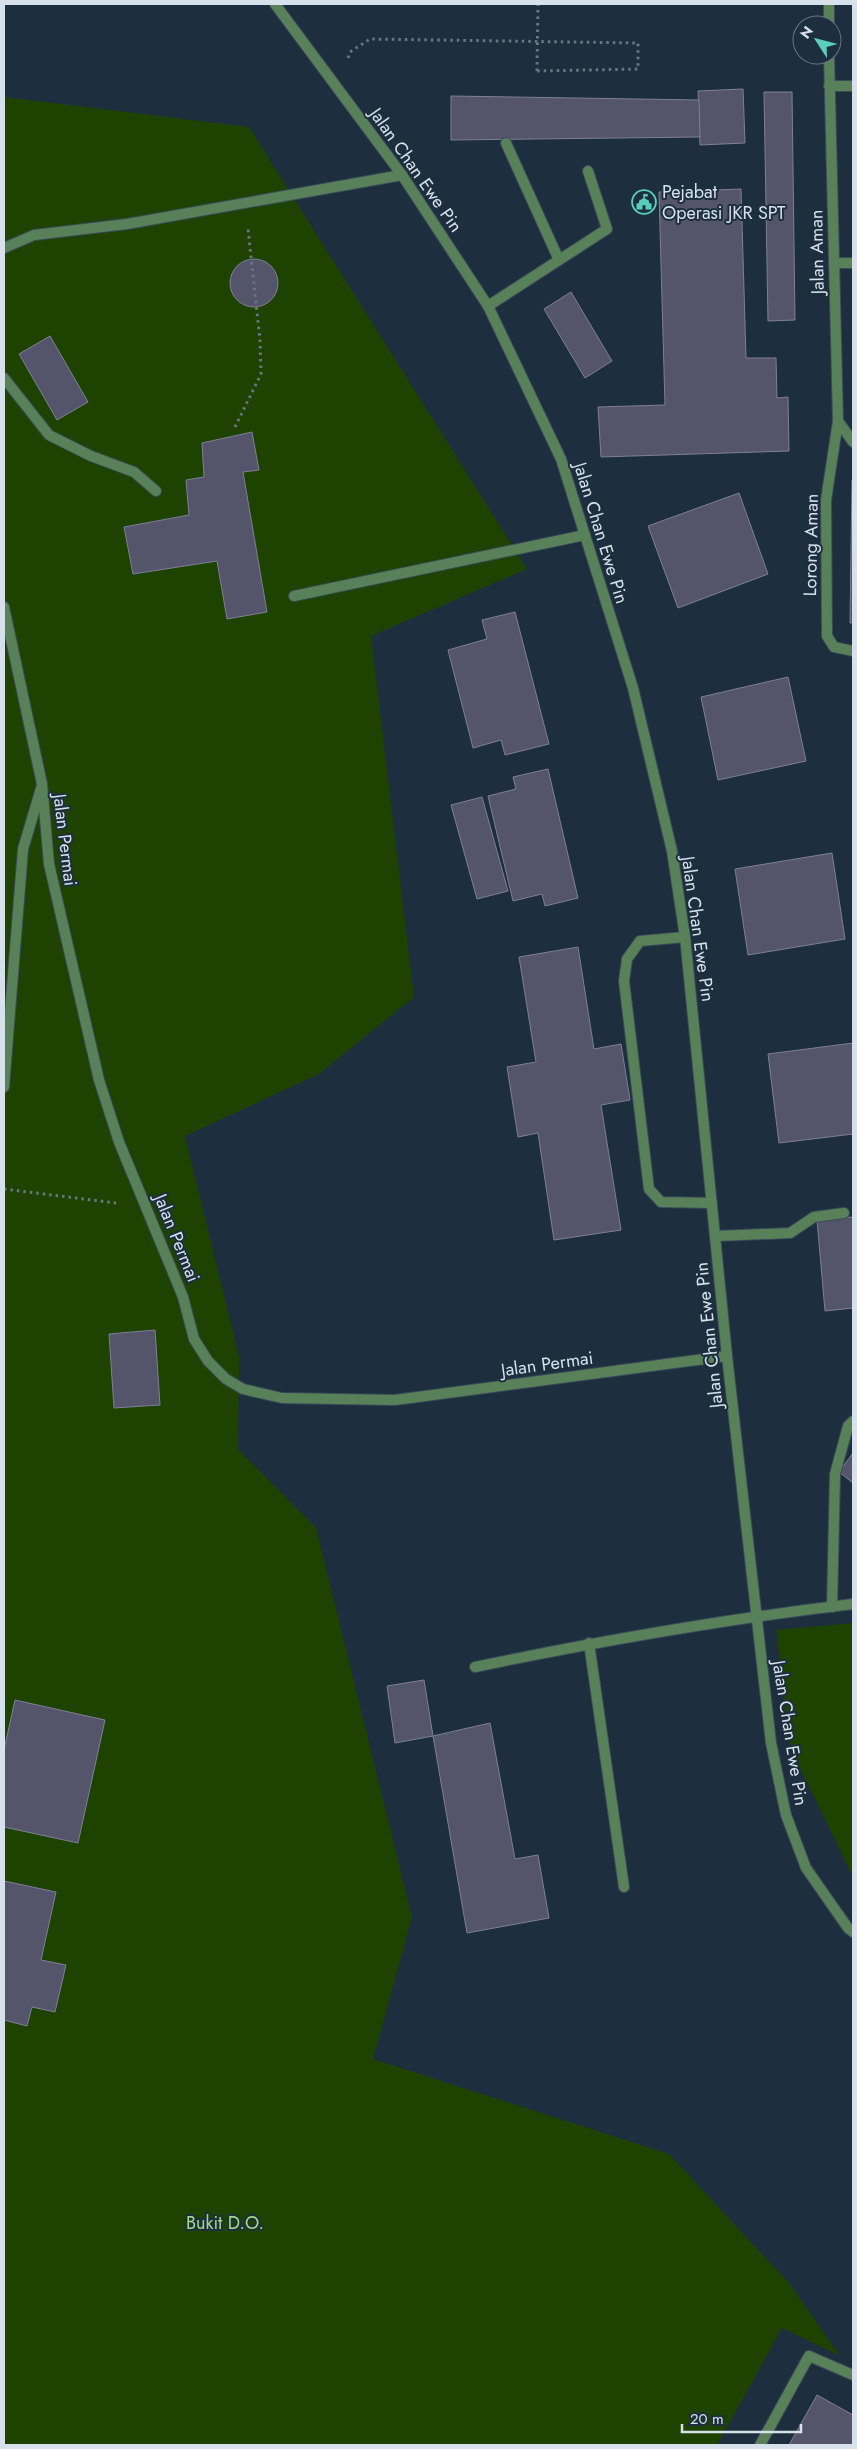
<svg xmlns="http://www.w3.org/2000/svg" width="857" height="2449" font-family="Jost,sans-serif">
  <rect width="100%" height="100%" fill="#1d2f3e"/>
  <g fill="#1e4300">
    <polygon points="4,97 249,127 527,569 371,636 414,997 319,1074 185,1136 239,1357 238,1449 316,1528 412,1917 373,2059 669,2154 789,2283 840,2356 782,2328 717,2445 4,2445"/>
    <polygon points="853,1623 853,1877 791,1749 776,1630"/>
  </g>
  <g fill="#54556b" stroke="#7f7f98">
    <polygon points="743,89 745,143 700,145 698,91"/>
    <polygon points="764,92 792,92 795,320 768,321"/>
    <polygon points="451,96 699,100 700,137 451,140"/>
    <polygon points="741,189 746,358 776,358 777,398 788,397 789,451 601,457 598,407 665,405 659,192"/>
    <circle cx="254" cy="283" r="24"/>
    <polygon points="571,292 612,361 585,378 544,309"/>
    <polygon points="50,336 88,402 57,420 19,354"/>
    <polygon points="252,432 259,470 243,472 267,612 227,619 217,561 133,574 124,527 189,515 186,480 204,477 202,443"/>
    <polygon points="852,480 853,480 853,623 850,623"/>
    <polygon points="739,493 768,574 678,608 648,526"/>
    <polygon points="515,612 549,744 505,755 501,740 473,748 448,650 487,639 482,620"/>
    <polygon points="788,677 806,761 718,780 701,697"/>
    <polygon points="548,769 578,898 545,906 542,894 513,901 488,796 516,789 513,777"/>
    <polygon points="482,797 508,891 477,899 451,805"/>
    <polygon points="832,853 845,939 748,955 735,869"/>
    <polygon points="578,947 594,1049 621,1044 630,1100 601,1105 621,1230 554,1240 538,1133 518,1137 507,1067 536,1062 519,957"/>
    <polygon points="853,1043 853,1134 779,1143 768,1054"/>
    <polygon points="853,1217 853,1308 825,1311 817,1220"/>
    <polygon points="155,1330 160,1405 114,1408 109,1334"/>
    <polygon points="853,1453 853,1483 839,1472"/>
    <polygon points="424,1680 433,1736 395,1743 387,1686"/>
    <polygon points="15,1700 105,1720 78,1843 4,1827 4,1750"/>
    <polygon points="490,1723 515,1859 538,1855 549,1918 467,1933 433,1736"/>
    <polygon points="4,1881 56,1892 41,1960 66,1965 55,2012 32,2007 27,2026 4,2020"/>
    <polygon points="817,2395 853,2415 853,2445 789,2445"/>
  </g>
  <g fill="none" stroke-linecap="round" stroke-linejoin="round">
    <g stroke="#3b4b5a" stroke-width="12">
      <g id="service">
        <polyline points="506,143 559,260"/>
        <polyline points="4,248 34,235 127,224 402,175"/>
        <polyline points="834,263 853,263"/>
        <polyline points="488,306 607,229 588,171"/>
        <polyline points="4,378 49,435 91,456 134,472 156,491"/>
        <polyline points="294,596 585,535"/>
        <polyline points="685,937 640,941 627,959 624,981 649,1189 661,1202 712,1203"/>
        <polyline points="4,1087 23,849 42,785"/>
        <polyline points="716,1236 790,1233 814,1217 844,1213"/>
        <polyline points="832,1607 835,1474 848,1426 853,1421"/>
        <polyline points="589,1643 624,1887"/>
        <path d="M475,1667C600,1641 726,1619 853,1604"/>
        <polyline points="760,2445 809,2356 853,2375"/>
      </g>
    </g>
    <g stroke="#3b4b5a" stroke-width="12">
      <g id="minor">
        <polyline points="275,4 402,175 488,306 561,459 633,688 672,851 685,937 727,1356 771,1743 786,1815 806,1868 848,1928 853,1932"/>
        <polyline points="829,25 829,4"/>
        <polyline points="829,55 838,421 853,442"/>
        <polyline points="829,86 853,86"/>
        <polyline points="838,421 826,500 827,636 834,647 853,651"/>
        <polyline points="4,607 42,784 49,864 99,1080 119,1142 183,1297 194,1339 208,1361 226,1379 243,1389 282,1398 395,1400 727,1356"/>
      </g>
    </g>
    <g stroke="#677683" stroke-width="3" stroke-dasharray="2.5 4" stroke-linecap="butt">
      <polyline points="348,58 350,52 370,39 638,43 638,69 537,71"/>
      <polyline points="235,427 261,374 260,340 248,229"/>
      <polyline points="4,1189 116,1203"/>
    </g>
    <use href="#service" stroke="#588159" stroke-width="10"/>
    <use href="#minor" stroke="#588159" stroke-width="10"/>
    <polyline stroke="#677683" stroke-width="3" stroke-dasharray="2.5 4" stroke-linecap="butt" points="537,71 538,4"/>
  </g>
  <defs>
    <g id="civic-ring" transform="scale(1.25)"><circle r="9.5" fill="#1d2f3e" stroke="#59cebe" stroke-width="1.5"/><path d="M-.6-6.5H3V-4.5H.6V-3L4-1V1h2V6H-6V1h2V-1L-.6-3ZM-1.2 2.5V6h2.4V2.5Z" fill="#59cebe"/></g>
  </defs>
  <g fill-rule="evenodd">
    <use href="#civic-ring" x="644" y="202"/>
  </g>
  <g text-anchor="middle" stroke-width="4" stroke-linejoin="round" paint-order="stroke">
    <g font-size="18" fill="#d6e1eb" stroke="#1d2f3e">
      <text transform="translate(416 170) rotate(55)" y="6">Jalan Chan Ewe Pin</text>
      <text transform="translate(817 252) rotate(-91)" y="6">Jalan Aman</text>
      <text transform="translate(601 533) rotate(73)" y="6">Jalan Chan Ewe Pin</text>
      <text transform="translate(811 545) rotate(-89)" y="6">Lorong Aman</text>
      <text transform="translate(65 840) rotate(83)" y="6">Jalan Permai</text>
      <text transform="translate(698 929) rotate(82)" y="6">Jalan Chan Ewe Pin</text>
      <text transform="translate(177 1238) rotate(68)" y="6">Jalan Permai</text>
      <text transform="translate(709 1335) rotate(-96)" y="6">Jalan Chan Ewe Pin</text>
      <text transform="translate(547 1364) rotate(-8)" y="6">Jalan Permai</text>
      <text transform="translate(790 1733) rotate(81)" y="6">Jalan Chan Ewe Pin</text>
    </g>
    <g font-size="18" fill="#d6e1eb" stroke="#1d2f3e" text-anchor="start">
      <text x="662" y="198">Pejabat<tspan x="662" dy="21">Operasi JKR SPT</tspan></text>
    </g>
    <g font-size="18" fill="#a1dd7f" stroke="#1d2f3e">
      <text x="225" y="2229">Bukit D.O.</text>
    </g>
  </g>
  <rect width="857" height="2449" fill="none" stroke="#d6e1eb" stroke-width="10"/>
  <g transform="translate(817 40) rotate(306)"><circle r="24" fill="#1d2f3e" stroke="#677683"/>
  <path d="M0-4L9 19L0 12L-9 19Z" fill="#59cebe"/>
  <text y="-8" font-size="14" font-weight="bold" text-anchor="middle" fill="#d6e1eb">N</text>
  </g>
  <path d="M682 2424v8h119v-8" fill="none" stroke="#d6e1eb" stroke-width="2.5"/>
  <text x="690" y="2424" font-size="15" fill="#d6e1eb" stroke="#1d2f3e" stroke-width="4" paint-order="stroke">20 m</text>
</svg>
